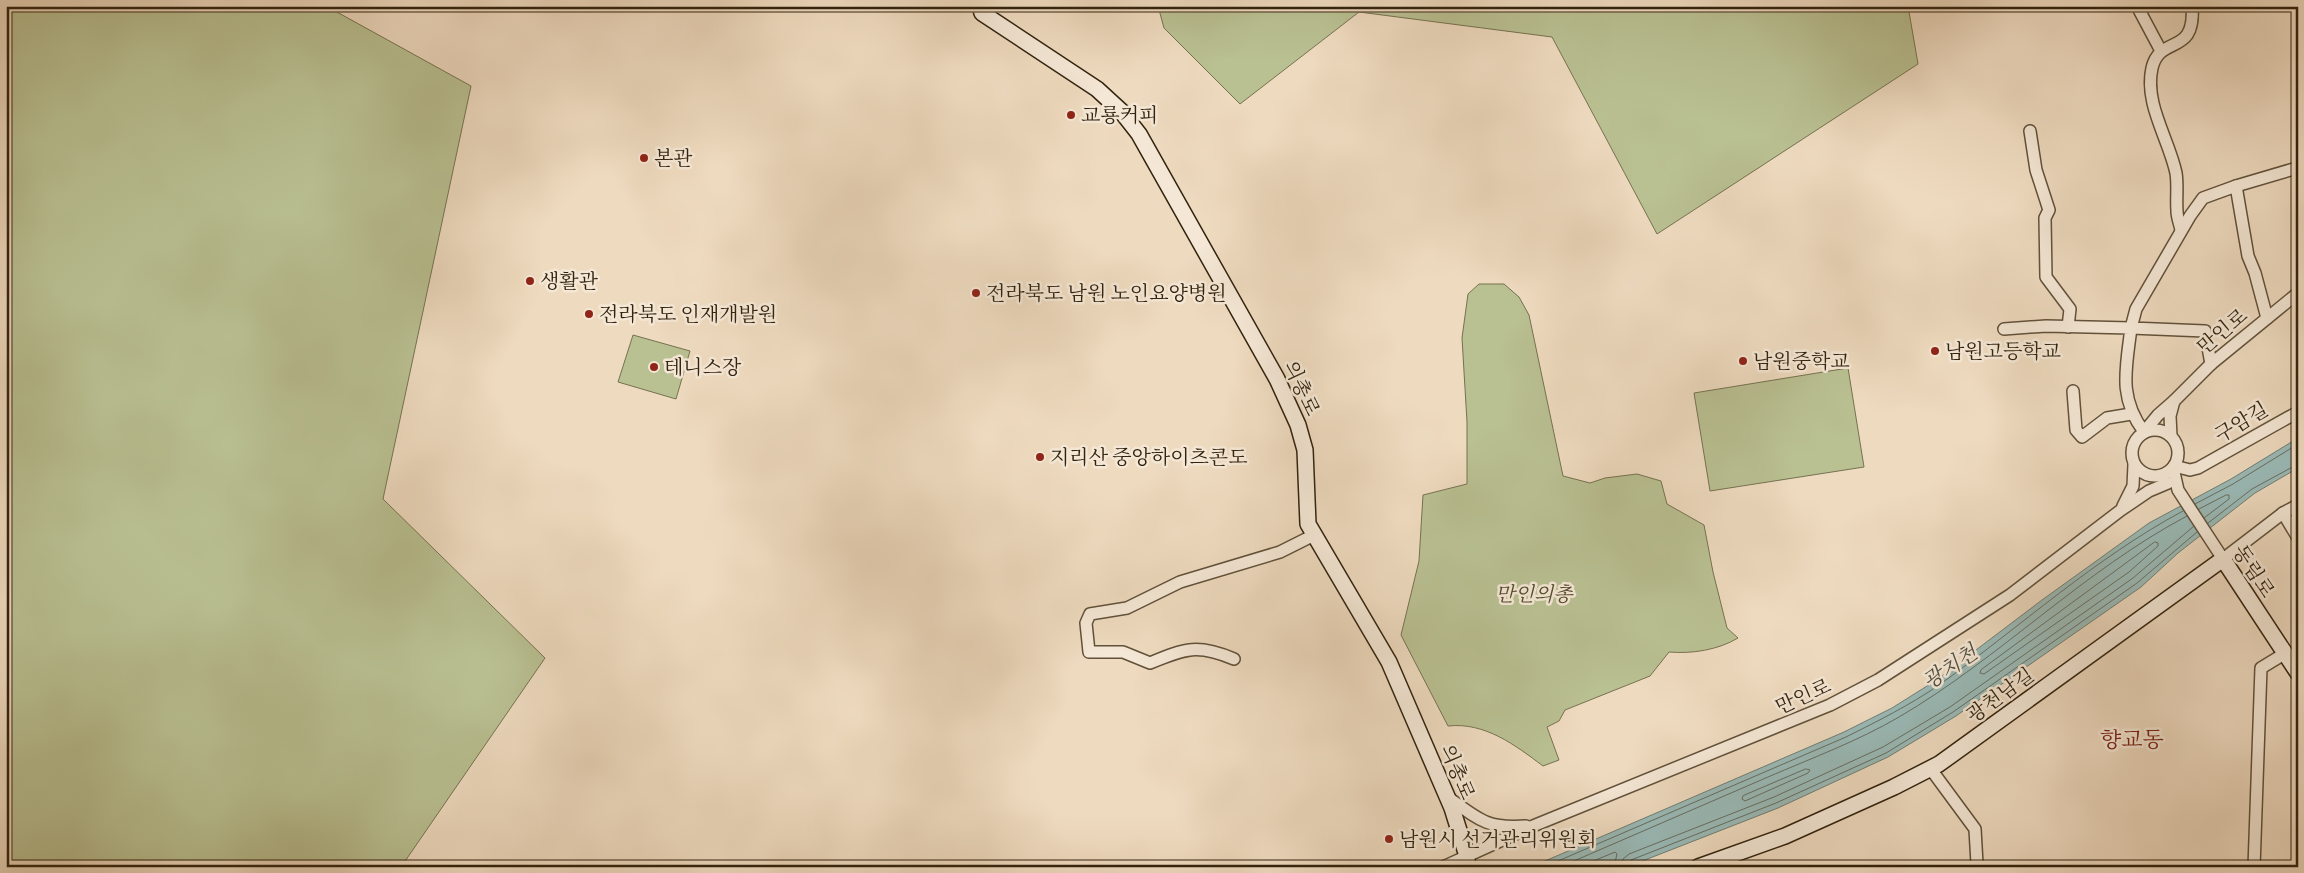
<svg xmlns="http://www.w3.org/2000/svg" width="2304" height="873" font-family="'IM FELL Great Primer','Noto Serif KR',serif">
  <rect width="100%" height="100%" fill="#eedabf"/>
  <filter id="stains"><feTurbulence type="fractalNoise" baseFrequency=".004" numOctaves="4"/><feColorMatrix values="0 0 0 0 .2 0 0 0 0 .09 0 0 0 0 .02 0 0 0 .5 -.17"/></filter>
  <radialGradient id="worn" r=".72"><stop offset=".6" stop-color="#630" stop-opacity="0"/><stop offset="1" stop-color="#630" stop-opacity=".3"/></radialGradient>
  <g fill="#b9c092" stroke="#767250">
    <polygon points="6,6 326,6 471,86 383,499 545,658 401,867 6,867"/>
    <polygon points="1158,6 1908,6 1918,64 1657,234 1552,37 1359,12 1240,104 1164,28"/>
    <path d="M1479,284H1504L1519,297L1529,315L1563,476L1590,483L1605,478L1637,474L1661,481L1667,504L1704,525L1713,572L1727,628L1738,638C1718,650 1692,654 1669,652L1650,676L1565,710L1559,721L1547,727L1559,760L1543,766C1515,745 1485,722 1448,726L1401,635L1419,561L1423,495L1467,484V422L1462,338L1468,294Z"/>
    <polygon points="633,335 690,351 676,399 618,382"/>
    <polygon points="1848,368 1864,467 1710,491 1694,393"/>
  </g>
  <polygon fill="#9abab7" stroke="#707e73" points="2298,438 2298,468 2255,493 2178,553 2141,587 1956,716 1888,757 1778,808 1627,867 1531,867 1844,732 1892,708 1935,681 2042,600 2149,523 2231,479"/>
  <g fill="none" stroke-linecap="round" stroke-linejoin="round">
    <g stroke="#666e62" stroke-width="1">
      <polyline points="2195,504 2233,484 2298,444"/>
      <polyline points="2199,509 2226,495 2229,495 2229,499 2204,518"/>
      <polyline points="2208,523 2252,489 2298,464"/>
      <polygon points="2155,542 2158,543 2158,546 2129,572 1984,674 1980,673 1981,670"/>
      <polygon points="1806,769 1810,770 1808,773 1745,801 1742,799 1743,796"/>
      <path d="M1544,867L1846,737C1878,721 1910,705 1939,685C2020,627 2095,558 2183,511"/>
      <path d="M1560,867C1629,837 1699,807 1768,777C1812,758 1858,741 1899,717C2000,658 2083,571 2187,516"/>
      <polyline points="1579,867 1615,852 1617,854 1614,867"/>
      <polyline points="1621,867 1623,859 1629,854 1774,797 1883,747 1950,707 2133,578 2194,526"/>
      <polyline points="1628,867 1631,860 1776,803 1886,753 1953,712 2137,583 2197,532"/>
    </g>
    <g stroke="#61513a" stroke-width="14">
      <g id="street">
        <polyline points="2137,6 2161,51"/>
        <polyline points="2030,131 2036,170 2049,210 2045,218 2046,277 2070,309 2068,327"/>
        <polyline points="2236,186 2248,256 2255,273 2267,318"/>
        <path d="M2181,230C2180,224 2177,218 2177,211C2176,199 2178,185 2176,173C2169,139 2144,104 2152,68C2160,34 2196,57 2192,6"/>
        <path d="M2004,329L2046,326L2131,328C2126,369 2118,397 2144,432L2158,415L2174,401L2170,416L2171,436"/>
        <polyline points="2211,364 2205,331 2131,328 2136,309 2190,216 2203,198 2236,186 2297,168"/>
        <polyline points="2073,391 2076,430 2082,437 2107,418 2131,414"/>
        <polyline points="2174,401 2211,364 2298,293"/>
        <circle cx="2155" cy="453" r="23"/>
        <polyline points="2174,466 2190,470 2198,468 2298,412"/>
        <polyline points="2173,468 2178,490 2223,559 2283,513 2298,505"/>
        <polyline points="2123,506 2133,486 2134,464"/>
        <polyline points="2283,513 2298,538"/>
        <path d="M1234,659C1198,644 1186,648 1150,663L1123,652H1089L1086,623L1090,614L1127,608L1180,582L1280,552L1314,535"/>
        <polyline points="1930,768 1975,829 1977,864 1979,867"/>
        <path d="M1449,798C1479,820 1488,829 1526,826"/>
        <polyline points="1443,867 1533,826 1830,705 1878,680 2010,595 2121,510 2149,491 2168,483"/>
        <polyline points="2254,867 2261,668 2284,654"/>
      </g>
    </g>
    <g stroke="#32230e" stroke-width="18">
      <g id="secondary">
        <polyline points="980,6 982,13 1097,89 1121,111 1139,134 1277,379 1298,425 1305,450 1308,524 1389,662 1452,808 1467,856 1467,867"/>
        <polyline points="1698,867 1785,836 1894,787 1939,764 2223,559 2298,673"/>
      </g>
    </g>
    <use href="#street" stroke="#f4e7d5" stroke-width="11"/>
    <use href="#secondary" stroke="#f4e7d5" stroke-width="15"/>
  </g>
  <g fill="#8f2418" stroke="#f4e7d5" stroke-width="2">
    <circle cx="1071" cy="115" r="5"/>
    <circle cx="644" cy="158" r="5"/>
    <circle cx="530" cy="281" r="5"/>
    <circle cx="976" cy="293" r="5"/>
    <circle cx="589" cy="314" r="5"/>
    <circle cx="1935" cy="351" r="5"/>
    <circle cx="1743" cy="361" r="5"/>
    <circle cx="654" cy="367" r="5"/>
    <circle cx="1040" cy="457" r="5"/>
    <circle cx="1389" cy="839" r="5"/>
  </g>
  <g text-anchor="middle" stroke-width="5" stroke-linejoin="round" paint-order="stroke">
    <g font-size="20" fill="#32230e" stroke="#f4e7d5" text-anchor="start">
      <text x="1081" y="122">교룡커피</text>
      <text x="654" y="165">본관</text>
      <text x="540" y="288">생활관</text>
      <text x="986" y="300">전라북도 남원 노인요양병원</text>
      <text x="599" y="321">전라북도 인재개발원</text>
      <text x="1945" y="358">남원고등학교</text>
      <text x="1753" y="368">남원중학교</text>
      <text x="664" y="374">테니스장</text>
      <text x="1050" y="464">지리산 중앙하이츠콘도</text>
      <text x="1399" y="846">남원시 선거관리위원회</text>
    </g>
    <g font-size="20" fill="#32230e" stroke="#f4e7d5">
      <text transform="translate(2222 331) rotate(-40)" y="7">만인로</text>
      <text transform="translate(1302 388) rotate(65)" y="7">의총로</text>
      <text transform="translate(2241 422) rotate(-31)" y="7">구암길</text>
      <text transform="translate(2254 571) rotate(57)" y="7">동림로</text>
      <text transform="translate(2000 695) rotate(-36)" y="7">광천남길</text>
      <text transform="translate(1803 696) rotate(-24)" y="7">만인로</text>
      <text transform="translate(1458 772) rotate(67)" y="7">의총로</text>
    </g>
    <g font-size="20" font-style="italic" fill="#544a2f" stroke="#f4e7d5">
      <text x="1534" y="601">만인의총</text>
    </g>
    <g font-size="21" font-style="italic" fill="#515041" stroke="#f4e7d5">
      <text transform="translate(1950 667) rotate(-34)" y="7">광치천</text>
    </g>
    <g font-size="22" fill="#7a1f14" stroke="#f4e7d5">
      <text x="2132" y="747">향교동</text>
    </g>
  </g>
  <rect width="2304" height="873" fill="none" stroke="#eedabf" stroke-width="25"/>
  <rect x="8" y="8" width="2289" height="858" fill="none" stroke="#32230e" stroke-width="2.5"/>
  <rect x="12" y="12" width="2279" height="848" fill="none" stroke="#32230e"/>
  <rect width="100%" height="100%" filter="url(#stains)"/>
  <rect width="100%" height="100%" fill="url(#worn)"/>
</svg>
